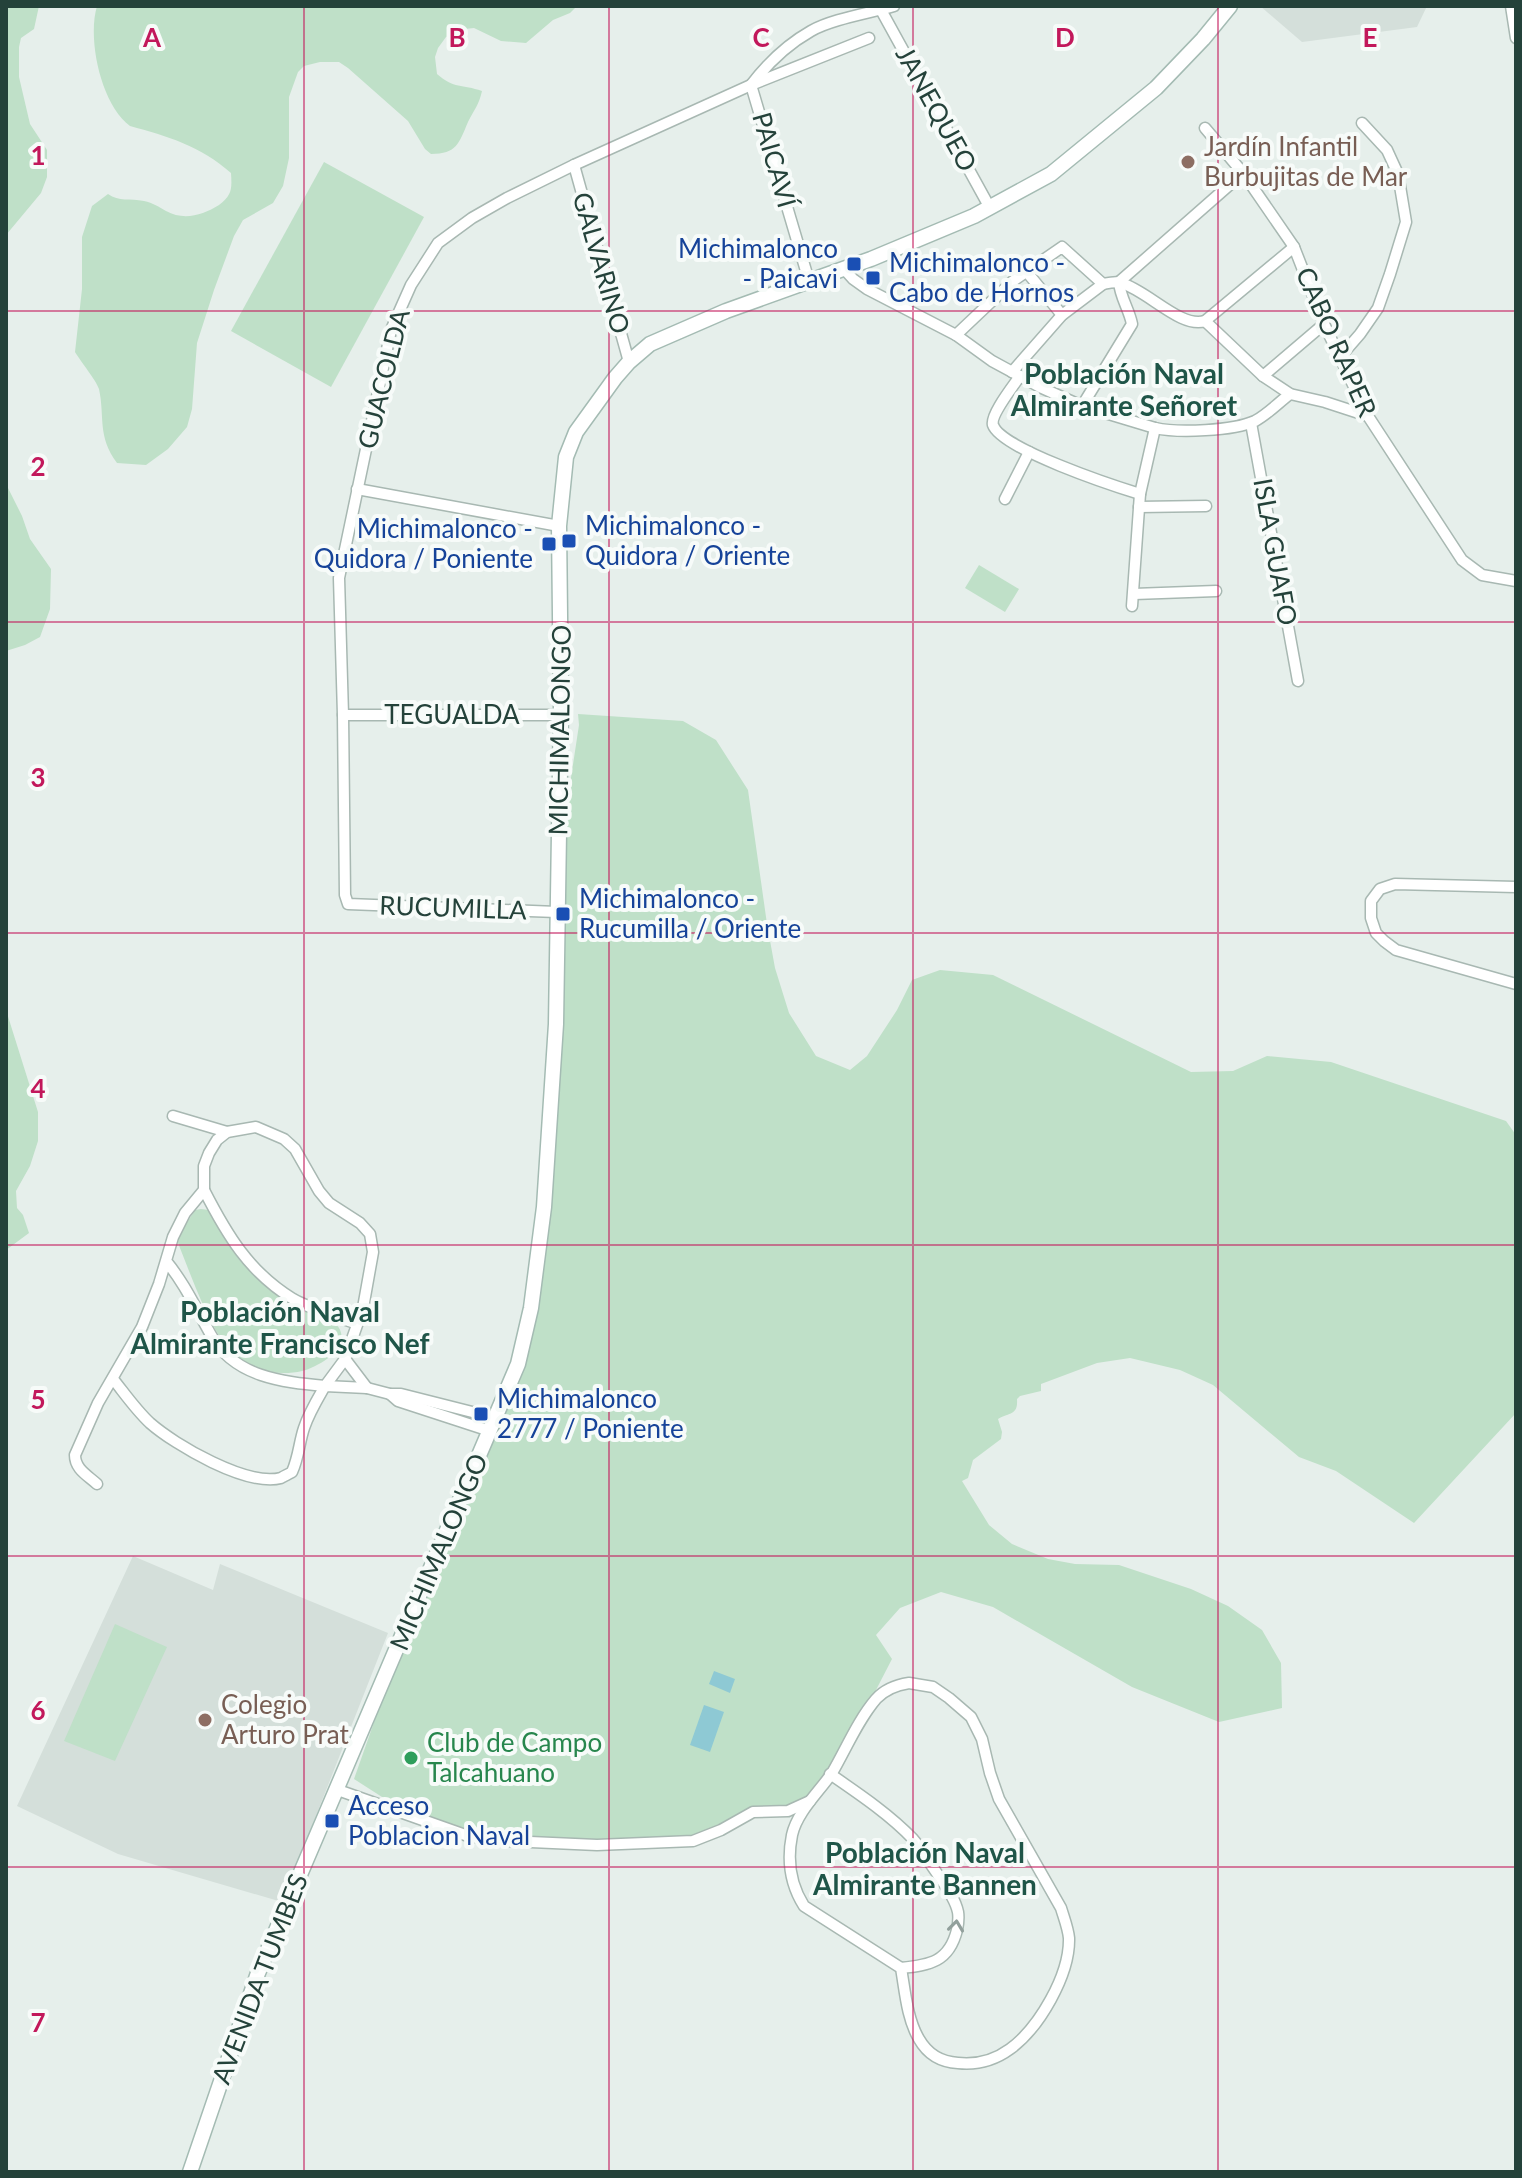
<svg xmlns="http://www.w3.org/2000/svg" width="1522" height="2178" font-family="Lato,sans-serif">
  <rect width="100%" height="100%" fill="#e6efeb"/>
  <g fill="#d4dfda">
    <polygon points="1260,6 1427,6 1417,27 1302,42"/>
    <polygon points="133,1556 213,1590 220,1564 388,1633 282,1902 118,1854 17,1806"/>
  </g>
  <g fill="#bfe0c8">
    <polygon points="6,6 39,6 34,29 21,38 19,47 19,77 30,124 47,150 47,177 41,193 6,235"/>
    <path d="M97,6H577L570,13L553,20L526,43L501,41L474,28L465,29L446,37L438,48L435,57L437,74C454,89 462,84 482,91C479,105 474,110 468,122C459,143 457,154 431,154L425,149L408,121L348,68L339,62H320L304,66L298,72L289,97V158L283,186L273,203L243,220L234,236L214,290L197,343L192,409L187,427L168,449L146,465L117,463C97,436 105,417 99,389C96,380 81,362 75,352L82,289V237L92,206L108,194C119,202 130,198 144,201C153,203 159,207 166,211C184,221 203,215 219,205C232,195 232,189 231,173C201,146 167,136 130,126C101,105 87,39 97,6Z"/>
    <polygon points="324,162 424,217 331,387 231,331"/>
    <polygon points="6,484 22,516 30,539 51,569 50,609 40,637 25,645 6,651"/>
    <polygon points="979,565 1019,589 1005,612 965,588"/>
    <path d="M578,714L683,721L716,740L748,790L767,924L775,968L789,1013L816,1056L850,1070L867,1056L897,1010L912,980L940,970L993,975L1191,1072L1233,1071L1267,1056L1331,1062L1506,1121L1516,1135V1413L1414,1523L1336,1471L1299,1457L1213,1385L1180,1370L1130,1358L1097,1363L1041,1384V1391L1020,1396L1017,1399C1018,1415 1011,1412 998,1419L1002,1432L1001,1439L973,1460L968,1478L962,1481L989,1525L1012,1544L1048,1559L1075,1564L1119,1565L1191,1589L1228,1606L1262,1630L1281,1663L1282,1708L1219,1722L1132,1687L993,1607L941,1592L900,1608L876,1635L892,1659L847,1746L812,1791L804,1799L792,1805L769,1810L676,1843L468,1836L407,1813L354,1779L409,1623L518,1364L546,1176L558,863L579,725Z"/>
    <polygon points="6,1010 38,1112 38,1141 30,1166 16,1191 17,1208 23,1215 29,1233 6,1250"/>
    <path d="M201,1209L209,1210C220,1230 231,1253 248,1269C272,1294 303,1309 334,1322C357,1343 322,1366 302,1371C281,1376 254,1372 237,1358C212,1337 191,1275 178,1243L179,1235L195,1210Z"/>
    <polygon points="115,1624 167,1647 115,1761 64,1741"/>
  </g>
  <g fill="#8ec9d4">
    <polygon points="714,1671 735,1679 730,1693 709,1684"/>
    <polygon points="704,1705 724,1712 710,1752 690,1745"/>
  </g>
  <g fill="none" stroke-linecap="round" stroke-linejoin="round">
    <g stroke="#a8b8b2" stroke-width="13">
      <g id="street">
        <polyline points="1511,6 1516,38"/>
        <polyline points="881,10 990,208"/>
        <polyline points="1205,128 1243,173 1294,247 1324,324 1368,416 1462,560 1482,575 1516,581"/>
        <polyline points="574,165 629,362"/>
        <path d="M844,269L853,279L867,289L956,335L992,361L1042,388L1082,406L1155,428C1178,433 1233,431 1255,421C1268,414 1278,403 1290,394"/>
        <polyline points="1026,271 1062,315"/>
        <path d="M809,281L751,85C767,64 788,44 811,31C832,19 870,13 894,6"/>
        <polyline points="1205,321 1263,376 1290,394 1325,402 1368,416"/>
        <path d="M956,335L1013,281L1062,247L1103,284C1108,283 1116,281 1121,283C1147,290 1181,329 1205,321L1294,247"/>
        <polyline points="1340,357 1360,334 1378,308 1390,274 1406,222 1398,174 1387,150 1362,123"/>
        <polyline points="1012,372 1062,315 1103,284"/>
        <path d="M1020,376C1014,385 990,415 993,425C1001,449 1114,486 1140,494"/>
        <polyline points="1263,376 1324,324"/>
        <path d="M1082,406L1132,324C1129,309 1120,297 1119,282L1243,173"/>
        <polyline points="1251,423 1298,681"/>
        <polyline points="357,489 559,526"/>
        <polyline points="1005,499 1029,452"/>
        <polyline points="1139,507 1206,506"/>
        <polyline points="1134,594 1216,591"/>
        <polyline points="1132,606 1140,494 1155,428"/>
        <polyline points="343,715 561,715"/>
        <polyline points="1516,887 1395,884 1380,889 1371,901 1371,918 1376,933 1384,941 1396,950 1516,984"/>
        <polyline points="557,912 348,904 345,895 343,715 339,578 391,330 411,285 438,243 472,218 507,198 574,165 751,85 869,38"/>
        <polyline points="173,1116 227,1132"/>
        <path d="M204,1190C227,1235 249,1272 293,1299C313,1310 336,1316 357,1324"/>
        <polyline points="345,1359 367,1388"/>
        <path d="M113,1379C125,1394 136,1410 150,1423C175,1445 247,1487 281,1478C282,1477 291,1473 292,1472C299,1456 299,1443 304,1428C309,1413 317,1400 325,1386L367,1388L390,1394H401L496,1418"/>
        <polyline points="390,1394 398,1401 490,1431"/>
        <path d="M97,1484C87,1475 75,1469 75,1455L98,1403L142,1327L159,1284L173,1237L185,1213L204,1190V1166L209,1153L217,1140L227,1132L256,1127L284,1139L295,1149L319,1191L329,1203L360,1223L370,1234L373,1252L363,1308L345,1359L325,1386C282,1382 234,1377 211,1335C196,1309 185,1284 166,1261"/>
        <path d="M909,1683L933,1687L949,1698L971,1717L982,1739L990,1773L999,1799L1061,1908C1064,1918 1068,1928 1069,1938C1070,1975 1039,2028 1010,2049C995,2060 977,2065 958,2063C941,2062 928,2055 919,2039C907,2019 905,1991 901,1968L804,1906C790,1884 787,1860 792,1835C797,1812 819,1792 832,1773C846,1749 858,1720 876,1699C885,1689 896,1685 909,1683Z"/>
        <path d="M830,1774C859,1794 889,1814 913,1839C921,1848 927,1859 934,1869C942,1881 955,1897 958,1912C959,1918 958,1925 957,1930C949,1962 930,1965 901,1968"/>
        <polyline points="335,1789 468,1836 507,1841 597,1845 693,1841 721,1830 753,1812 788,1811 810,1801"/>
      </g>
    </g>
    <g stroke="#a4bbb3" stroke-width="17">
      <polyline id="secondary" points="190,2172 258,1973 518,1364 531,1308 544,1207 556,1024 561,705 559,526 566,457 576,432 615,378 629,362 650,344 726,311 871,259 974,216 1051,174 1156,88 1203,39 1230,6"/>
    </g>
    <use href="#street" stroke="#fff" stroke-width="10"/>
    <use href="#secondary" stroke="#fff" stroke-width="14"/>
  </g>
  <defs><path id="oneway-chevron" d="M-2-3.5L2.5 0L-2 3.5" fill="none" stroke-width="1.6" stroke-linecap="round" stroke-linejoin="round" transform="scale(2)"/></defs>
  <use stroke="#92a09c" href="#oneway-chevron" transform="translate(956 1926) rotate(-83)"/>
  <path fill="none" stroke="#c2185b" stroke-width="2" stroke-opacity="0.55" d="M304,6V2172M609,6V2172M913,6V2172M1218,6V2172M6,311H1516M6,622H1516M6,933H1516M6,1245H1516M6,1556H1516M6,1867H1516"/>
  <g fill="#8d6e63" stroke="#f7fbf9" stroke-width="3">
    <circle cx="1188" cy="162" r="8"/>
    <circle cx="205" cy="1720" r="8"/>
  </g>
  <g fill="#1a4fb4" stroke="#f7fbf9" stroke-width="3">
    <rect x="846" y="256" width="16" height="16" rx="4"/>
    <rect x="865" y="270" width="16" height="16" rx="4"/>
    <rect x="561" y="533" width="16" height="16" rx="4"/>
    <rect x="541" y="536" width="16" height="16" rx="4"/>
    <rect x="555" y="906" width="16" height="16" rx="4"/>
    <rect x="473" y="1406" width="16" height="16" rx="4"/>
    <rect x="324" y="1813" width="16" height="16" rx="4"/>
  </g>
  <circle fill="#2e9e5b" stroke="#f7fbf9" stroke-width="3" cx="411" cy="1758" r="8"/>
  <g text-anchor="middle" stroke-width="8" stroke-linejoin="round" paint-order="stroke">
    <g font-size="26" fill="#24423a" stroke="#f7fbf9">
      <text transform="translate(936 109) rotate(61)" y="9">JANEQUEO</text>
      <text transform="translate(774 160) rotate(74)" y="9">PAICAVÍ</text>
      <text transform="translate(601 263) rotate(74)" y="9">GALVARINO</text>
      <text transform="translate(1336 342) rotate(66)" y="9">CABO RAPER</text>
      <text transform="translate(384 379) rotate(-76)" y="9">GUACOLDA</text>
      <text transform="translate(1275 552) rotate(80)" y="9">ISLA GUAFO</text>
      <text x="452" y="724">TEGUALDA</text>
      <text transform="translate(560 730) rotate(-89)" y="9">MICHIMALONGO</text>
      <text transform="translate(453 908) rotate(2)" y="9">RUCUMILLA</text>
      <text transform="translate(439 1552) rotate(-67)" y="9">MICHIMALONGO</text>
      <text transform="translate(260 1979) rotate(-69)" y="9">AVENIDA TUMBES</text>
    </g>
    <g font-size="26" fill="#785e54" stroke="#f7fbf9" text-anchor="start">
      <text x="1204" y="156">Jardín Infantil<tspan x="1204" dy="30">Burbujitas de Mar</tspan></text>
      <text x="221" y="1714">Colegio<tspan x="221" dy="30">Arturo Prat</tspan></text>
    </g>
    <g font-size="26" fill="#164399" stroke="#f7fbf9" text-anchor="start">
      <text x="838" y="258" text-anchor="end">Michimalonco<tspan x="838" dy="30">- Paicavi</tspan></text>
      <text x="889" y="272">Michimalonco -<tspan x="889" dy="30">Cabo de Hornos</tspan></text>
      <text x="585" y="535">Michimalonco -<tspan x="585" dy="30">Quidora / Oriente</tspan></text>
      <text x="533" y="538" text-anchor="end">Michimalonco -<tspan x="533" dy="30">Quidora / Poniente</tspan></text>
      <text x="579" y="908">Michimalonco -<tspan x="579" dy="30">Rucumilla / Oriente</tspan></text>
      <text x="497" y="1408">Michimalonco<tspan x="497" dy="30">2777 / Poniente</tspan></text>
      <text x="348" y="1815">Acceso<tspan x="348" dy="30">Poblacion Naval</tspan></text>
    </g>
    <g font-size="26" fill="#27864d" stroke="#f7fbf9" text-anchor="start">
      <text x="427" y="1752">Club de Campo<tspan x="427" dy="30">Talcahuano</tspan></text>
    </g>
    <g font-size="28" font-weight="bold" fill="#1f5548" stroke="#f7fbf9">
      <text x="1124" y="384">Población Naval<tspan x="1124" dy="32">Almirante Señoret</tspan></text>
      <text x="280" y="1322">Población Naval<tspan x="280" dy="32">Almirante Francisco Nef</tspan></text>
      <text x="925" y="1863">Población Naval<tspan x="925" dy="32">Almirante Bannen</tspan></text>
    </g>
  </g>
  <g font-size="26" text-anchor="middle" font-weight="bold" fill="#c2185b" stroke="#f7fbf9" stroke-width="8" stroke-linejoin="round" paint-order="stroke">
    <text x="152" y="47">A</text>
    <text x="457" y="47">B</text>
    <text x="761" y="47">C</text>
    <text x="1065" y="47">D</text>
    <text x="1370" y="47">E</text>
    <text x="38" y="165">1</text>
    <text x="38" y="476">2</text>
    <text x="38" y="787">3</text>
    <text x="38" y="1098">4</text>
    <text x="38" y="1409">5</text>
    <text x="38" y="1720">6</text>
    <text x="38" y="2032">7</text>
  </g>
  <rect width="1522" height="2178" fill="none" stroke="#24423a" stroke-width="16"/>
</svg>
